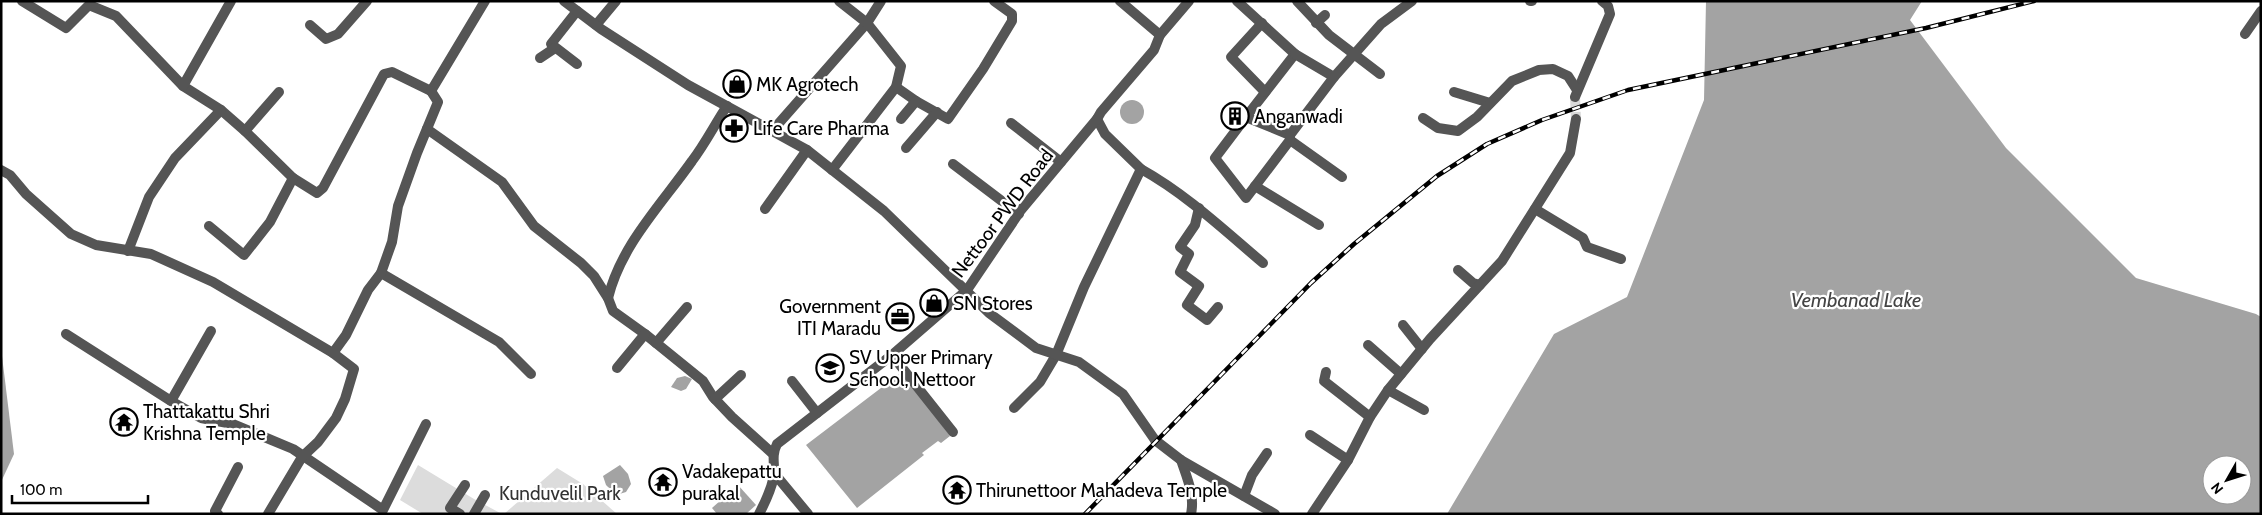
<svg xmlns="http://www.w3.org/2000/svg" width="2262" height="515" font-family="Cabin,sans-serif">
  <rect width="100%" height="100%" fill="#fff"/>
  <g fill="#dcdcdc">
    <polygon points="418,465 474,499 502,514 423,514 400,500"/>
    <polygon points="557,468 583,484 617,514 504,514"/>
  </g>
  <g fill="#a3a3a3" fill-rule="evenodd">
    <path d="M1706,1H1922L1910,20L2006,148L2136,278L2256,314L2261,317V514H1447L1554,334L1627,297L1704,100ZM2212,465H2242V495H2212Z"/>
    <circle cx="1132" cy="112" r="12"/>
    <polygon points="1,348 14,454 1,482"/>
    <polygon points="902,372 950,436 941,443 938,441 922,453 924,455 857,508 806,445"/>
    <polygon points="685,376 692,379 686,389 681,391 671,387 677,378"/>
    <polygon points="620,465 628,474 631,484 626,492 616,495 606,485 603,476"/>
    <polygon points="738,485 756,505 746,514 717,514 712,508"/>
  </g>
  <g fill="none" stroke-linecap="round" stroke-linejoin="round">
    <polyline stroke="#d9d9d9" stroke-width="10" stroke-dasharray="10 5" stroke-linecap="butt" points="1575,97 1576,119"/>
    <g stroke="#555" stroke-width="10">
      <polyline points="22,1 66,28 89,5 116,16 183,86 221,110 245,131 293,178 317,193 323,188 384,74 392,72 431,91 485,1"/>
      <polyline points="1120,1 1160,35"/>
      <polyline points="1237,1 1295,54 1246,117 1290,135 1290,140 1342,177"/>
      <polyline points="1297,1 1329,35 1380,74"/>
      <polyline points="1530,1 1532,1"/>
      <polyline points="577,11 551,44 577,64"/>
      <polyline points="1262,23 1231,57 1265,92"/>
      <polyline points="1316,23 1325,15"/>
      <polyline points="310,25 326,39 338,34 367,1"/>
      <polyline points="596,25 616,1"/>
      <polyline points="2245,34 2261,11"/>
      <polyline points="1295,54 1334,77"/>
      <polyline points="540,58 555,48"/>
      <polyline points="183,86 231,1"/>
      <polyline points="896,87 916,101 948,119 983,69 1012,21 1012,14 994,1"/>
      <polyline points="1454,92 1490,103"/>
      <polyline points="1575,97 1610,14 1608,6 1602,1"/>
      <polyline points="1246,117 1215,158 1246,198 1290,140"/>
      <polyline points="1423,118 1438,128 1458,131 1477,117 1512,81 1539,70 1553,69 1568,76 1577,90"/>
      <polyline points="901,119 916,101"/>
      <polyline points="1011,123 1061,162"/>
      <polyline points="427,129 502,182 534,226 581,263 594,276 608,298 613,311 645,334 703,381 713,397 732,417 772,453"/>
      <polyline points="245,131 279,92"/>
      <polyline points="772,131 867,23 881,1"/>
      <polyline points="1290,135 1334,77 1381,24 1412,1"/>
      <polyline points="906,148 937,112"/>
      <polyline points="953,164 1019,214"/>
      <path d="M1141,169C1186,194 1224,230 1263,263"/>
      <polyline points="1,170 10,175 26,194 71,234 96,245 151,254 213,282 333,353"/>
      <polyline points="832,170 896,87 901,66 867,23 839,1"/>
      <polyline points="1255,186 1319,225"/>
      <polyline points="1199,208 1195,225 1180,247 1189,254 1180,272 1199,286 1187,305 1207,320 1218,307"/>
      <polyline points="765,209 807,150"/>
      <polyline points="1535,209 1583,238 1587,247 1621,259"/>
      <polyline points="209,226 244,255 270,222 293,178"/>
      <polyline points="128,251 149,197 175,158 221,110"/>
      <polyline points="1458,270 1473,283 1480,285"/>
      <polyline points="381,273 499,342 531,374"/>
      <path d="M608,298C621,245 661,205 692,161C705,144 715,124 727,106"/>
      <polyline points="1403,325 1422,349"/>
      <polyline points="66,334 171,401 201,418 233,424 293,449 383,510 426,424"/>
      <polyline points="656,343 687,307"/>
      <polyline points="1368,345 1401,374"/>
      <polyline points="892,355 953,432"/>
      <polyline points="617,368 645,334"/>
      <polyline points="1326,372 1324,381 1370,417"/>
      <polyline points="792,381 817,413"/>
      <polyline points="1388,390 1424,410"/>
      <polyline points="715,399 741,375"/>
      <polyline points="171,401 211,331"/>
      <polyline points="1014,408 1040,382 1056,355 1084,287 1141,169 1105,134 1097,119"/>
      <polyline points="1310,435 1348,460"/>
      <polyline points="1155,440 1181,460 1275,514"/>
      <path d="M1181,460C1187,478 1195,495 1191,514"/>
      <polyline points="774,473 808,514"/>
      <polyline points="1244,496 1252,475 1267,453"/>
      <polyline points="218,514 215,511 238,467"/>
      <polyline points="268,514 302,457 318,442 336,418 345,399 354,369 333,353 346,335 368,290 381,273 392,242 398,206 417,153 438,102 431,91"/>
      <polyline points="460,514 450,508 465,485"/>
      <polyline points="474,514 485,495"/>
      <polyline points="1312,514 1348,460 1370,417 1388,390 1430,339 1502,261 1570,153 1576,119"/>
    </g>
    <g stroke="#555" stroke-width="10">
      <polyline points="564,1 601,29 688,85 807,150 884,211 989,313 1036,348 1079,362 1123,394 1155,440"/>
      <path d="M759,514C766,501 771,490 774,476C775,464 771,456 777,444L892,355L967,290L1021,210L1097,119L1101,112L1154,50L1160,35L1189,1"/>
    </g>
    <g stroke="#000" stroke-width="4.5">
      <polyline id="rail" points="1085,514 1311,283 1354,244 1437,176 1487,144 1542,120 1628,90 1926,28 2034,1"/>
    </g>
    <use href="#rail" stroke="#fff" stroke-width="2.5" stroke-dasharray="8" stroke-linecap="butt"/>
  </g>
  <defs>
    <g id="shop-ring" transform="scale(1.4375)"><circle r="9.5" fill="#fff" stroke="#000" stroke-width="1.5"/><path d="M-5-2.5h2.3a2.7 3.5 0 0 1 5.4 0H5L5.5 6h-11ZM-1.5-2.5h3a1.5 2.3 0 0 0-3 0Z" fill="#000"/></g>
    <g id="building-ring" transform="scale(1.4375)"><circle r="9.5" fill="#fff" stroke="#000" stroke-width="1.5"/><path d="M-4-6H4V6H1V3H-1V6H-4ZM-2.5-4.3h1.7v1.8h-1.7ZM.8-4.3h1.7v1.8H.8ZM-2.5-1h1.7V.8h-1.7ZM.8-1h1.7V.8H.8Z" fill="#000"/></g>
    <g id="pharmacy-ring" transform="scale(1.4375)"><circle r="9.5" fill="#fff" stroke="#000" stroke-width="1.5"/><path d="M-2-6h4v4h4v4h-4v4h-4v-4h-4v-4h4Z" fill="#000"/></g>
    <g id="office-ring" transform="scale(1.4375)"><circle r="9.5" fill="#fff" stroke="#000" stroke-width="1.5"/><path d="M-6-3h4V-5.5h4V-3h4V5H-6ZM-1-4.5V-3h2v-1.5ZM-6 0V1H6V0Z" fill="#000"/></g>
    <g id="school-ring" transform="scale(1.4375)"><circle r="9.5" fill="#fff" stroke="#000" stroke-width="1.5"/><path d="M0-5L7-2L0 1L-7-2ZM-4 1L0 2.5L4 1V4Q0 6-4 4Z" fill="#000"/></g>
    <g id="temple-ring" transform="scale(1.4375)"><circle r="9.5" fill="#fff" stroke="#000" stroke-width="1.5"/><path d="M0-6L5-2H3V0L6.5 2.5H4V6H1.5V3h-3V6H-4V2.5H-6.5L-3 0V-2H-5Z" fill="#000"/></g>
  </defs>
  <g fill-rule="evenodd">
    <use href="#shop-ring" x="737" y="84"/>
    <use href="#building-ring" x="1235" y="116"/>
    <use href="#pharmacy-ring" x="734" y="128"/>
    <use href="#shop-ring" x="934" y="303"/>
    <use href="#office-ring" x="900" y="317"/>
    <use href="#school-ring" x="830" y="368"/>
    <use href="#temple-ring" x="124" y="422"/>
    <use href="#temple-ring" x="663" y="482"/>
    <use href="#temple-ring" x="957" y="490"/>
  </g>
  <g text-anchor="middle" stroke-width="4.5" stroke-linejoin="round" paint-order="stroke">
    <g font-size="19" fill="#000" stroke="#fff" text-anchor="start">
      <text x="756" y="91">MK Agrotech</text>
      <text x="1254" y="123">Anganwadi</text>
      <text x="753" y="135">Life Care Pharma</text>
      <text x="953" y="310">SN Stores</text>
      <text x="881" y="313" text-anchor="end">Government<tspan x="881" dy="22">ITI Maradu</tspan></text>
      <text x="849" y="364">SV Upper Primary<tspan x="849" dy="22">School, Nettoor</tspan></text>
      <text x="143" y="418">Thattakattu Shri<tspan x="143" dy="22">Krishna Temple</tspan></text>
      <text x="682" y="478">Vadakepattu<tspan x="682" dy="22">purakal</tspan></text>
      <text x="976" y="497">Thirunettoor Mahadeva Temple</text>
    </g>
    <g font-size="19" fill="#000" stroke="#fff">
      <text transform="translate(1002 213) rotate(-53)" y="7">Nettoor PWD Road</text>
    </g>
    <g font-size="19" fill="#333" stroke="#fff">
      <text x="560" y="500">Kunduvelil Park</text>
    </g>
    <g font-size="20" font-style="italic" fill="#444" stroke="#fff">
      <text x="1856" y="307">Vembanad Lake</text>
    </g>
  </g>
  <rect width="2262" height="515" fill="none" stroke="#000000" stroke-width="5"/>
  <g transform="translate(2227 480) rotate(231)"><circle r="24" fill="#ffffff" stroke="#999999"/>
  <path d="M0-4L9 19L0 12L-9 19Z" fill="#000000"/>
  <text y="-8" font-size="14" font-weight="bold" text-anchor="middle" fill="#000000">N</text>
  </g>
  <path d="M12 495v8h136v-8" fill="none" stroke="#000000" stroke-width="2.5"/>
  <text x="20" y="495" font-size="15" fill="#000000" stroke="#ffffff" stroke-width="4" paint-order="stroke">100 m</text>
</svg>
